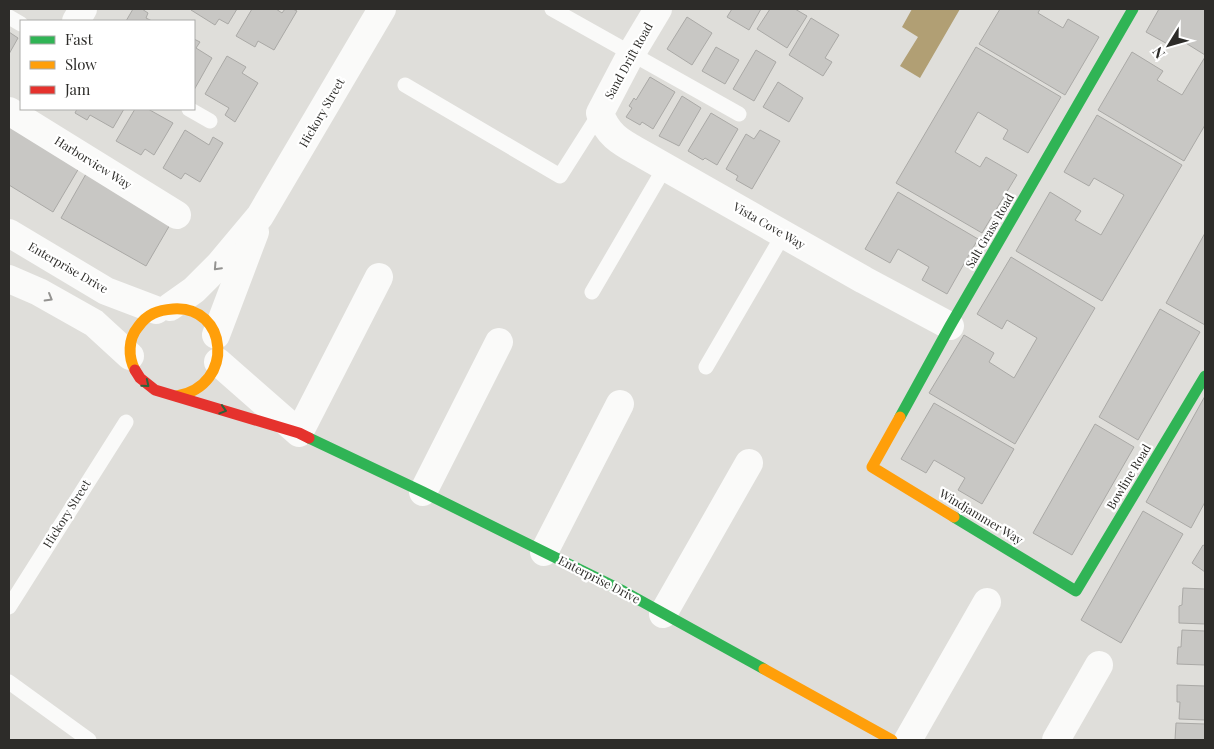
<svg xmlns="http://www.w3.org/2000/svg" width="1214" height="749" font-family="'Playfair Display',serif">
  <rect width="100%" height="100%" fill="#dfdeda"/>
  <polygon fill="#b19f74" points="912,9 960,9 920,78 900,66 918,37 902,27"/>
  <g fill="#c8c7c4" stroke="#aaa9a6">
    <polygon points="133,9 142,9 148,13 146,18 152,21 126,21"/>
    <polygon points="192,9 237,9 228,24 219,19 215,25 191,10"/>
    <polygon points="252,9 276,9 282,13 285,9 293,9 297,11 274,50 258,41 255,47 236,36"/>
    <polygon points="732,9 761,9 749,30 727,17"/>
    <polygon points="770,9 795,9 807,16 787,48 757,29"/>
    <polygon points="1000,9 1040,9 1038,13 1063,28 1068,19 1099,37 1065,95 979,44"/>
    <polygon points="1159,9 1205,9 1205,55 1176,37 1171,46 1146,32"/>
    <polygon points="687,17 712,33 692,65 667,49"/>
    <polygon points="811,18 839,35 825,58 832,62 823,76 789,55"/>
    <polygon points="9,32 18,38 9,54"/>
    <polygon points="194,39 200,42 196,48 212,58 194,90"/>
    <polygon points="716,47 739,60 725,84 702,71"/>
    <polygon points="976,47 1061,97 1028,153 1003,139 1008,130 978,112 955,152 980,167 986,157 1017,175 982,233 896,183"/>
    <polygon points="756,50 776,62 754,101 733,89"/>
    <polygon points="1132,52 1163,71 1157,80 1182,95 1205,57 1205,125 1184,161 1098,110"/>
    <polygon points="227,56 246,67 242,73 258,83 235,122 225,115 229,108 205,94"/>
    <polygon points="650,77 675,92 653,129 642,122 640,125 626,117 632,108 629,106 634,98 636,100"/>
    <polygon points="778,82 803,98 789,122 763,107"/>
    <polygon points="682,96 701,108 679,146 659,136"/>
    <polygon points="77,109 124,109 113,128 90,115 87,120 75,113"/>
    <polygon points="135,109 148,109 173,123 154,155 145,149 141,155 116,141"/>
    <polygon points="711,113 738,129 717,165 705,158 703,160 688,151"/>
    <polygon points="1097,115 1182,165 1102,301 1016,251 1050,192 1081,211 1075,220 1101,235 1124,195 1094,178 1089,186 1064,172"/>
    <polygon points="9,126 79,168 53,212 9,185"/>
    <polygon points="185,130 209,145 213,137 223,143 200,182 185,173 181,179 163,168"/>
    <polygon points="760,130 780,141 752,189 736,180 738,176 726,169 746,134 754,139"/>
    <polygon points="86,174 171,223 146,266 61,218"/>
    <polygon points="898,192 978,239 947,294 922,280 929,267 898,249 890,263 865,249"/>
    <polygon points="1205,233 1205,325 1166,303"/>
    <polygon points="1011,257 1095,308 1015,444 929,393 964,335 994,353 989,362 1014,378 1037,338 1007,320 1002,329 977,314"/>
    <polygon points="1160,309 1200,332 1138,440 1099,417"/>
    <polygon points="1205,396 1205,502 1191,528 1146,502"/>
    <polygon points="934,403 1014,449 982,504 958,490 965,478 934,460 926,473 901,459"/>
    <polygon points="1095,424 1134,447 1072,555 1033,533"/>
    <polygon points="1143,511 1183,534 1121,643 1081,620"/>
    <polygon points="1203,545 1205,546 1205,572 1192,563"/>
    <polygon points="1183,588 1205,589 1205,624 1179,623 1179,606 1182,605"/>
    <polygon points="1182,630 1205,631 1205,665 1177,664 1178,647 1181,647"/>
    <polygon points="1177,685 1205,686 1205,720 1179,719 1180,702 1177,702"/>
    <polygon points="1176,723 1205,724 1205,740 1172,740 1175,740"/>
  </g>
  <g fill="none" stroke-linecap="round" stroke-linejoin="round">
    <g stroke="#fafaf9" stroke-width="15">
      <polyline points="552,9 739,114"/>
      <polyline points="9,17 21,24"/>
      <polyline points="405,85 560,176 600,113"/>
      <polyline points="189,109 210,121"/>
      <polyline points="592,292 665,167"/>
      <polyline points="706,367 783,235"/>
      <polyline points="9,607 126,422"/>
      <polyline points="9,682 89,740"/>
    </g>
    <g stroke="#fafaf9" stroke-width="28">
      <path d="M658,9L631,54L600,113C608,137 623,143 644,155L864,280L950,326"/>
      <polyline points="76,21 83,9"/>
      <polyline points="9,111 177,215"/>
      <polyline points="9,233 106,291 156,310"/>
      <polyline points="9,279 39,292 94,323 130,356"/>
      <polyline points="170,307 194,290 219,265 260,216 382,9"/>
      <polyline points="216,335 255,232"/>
      <polyline points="218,362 299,433 379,277"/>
      <polyline points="423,492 499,342"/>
      <polyline points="544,552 620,404"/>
      <polyline points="663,614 749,463"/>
      <polyline points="908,740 987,602"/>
      <polyline points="1056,740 1099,665"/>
    </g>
    <g stroke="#30b455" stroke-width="11">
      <polyline points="900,417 950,326 1133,9"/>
      <polyline points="309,438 423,492 623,591 764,669"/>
      <polyline points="954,517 1076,591 1205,376"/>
    </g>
    <g stroke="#ff9f0a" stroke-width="11">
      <path d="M135,370C128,357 128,339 138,327C147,314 158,310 173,309C228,305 236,385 177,396"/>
      <polyline points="900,417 872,467 954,517"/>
      <polyline points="764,669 892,740"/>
    </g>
    <polyline stroke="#e5322d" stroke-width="11" points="135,370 140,378 155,390 299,433 309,438"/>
  </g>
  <defs><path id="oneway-chevron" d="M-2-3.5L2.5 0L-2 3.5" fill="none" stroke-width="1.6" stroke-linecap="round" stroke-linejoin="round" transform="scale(1.25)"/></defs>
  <g stroke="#949391">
    <use href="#oneway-chevron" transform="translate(217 267) rotate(133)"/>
    <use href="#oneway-chevron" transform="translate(49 298) rotate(30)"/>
  </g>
  <g stroke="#2e623b">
    <use href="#oneway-chevron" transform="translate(146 384) rotate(39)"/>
    <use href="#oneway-chevron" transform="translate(223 410) rotate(17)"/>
  </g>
  <g text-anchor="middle" stroke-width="4.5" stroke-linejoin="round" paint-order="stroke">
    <g font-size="12" fill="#2d2c29" stroke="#fff">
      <text transform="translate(629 61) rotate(-61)" y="4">Sand Drift Road</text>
      <text transform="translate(322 113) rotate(-60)" y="4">Hickory Street</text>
      <text transform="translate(93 163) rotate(32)" y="4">Harborview Way</text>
      <text transform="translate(769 226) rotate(30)" y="4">Vista Cove Way</text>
      <text transform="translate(990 231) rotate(-60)" y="4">Salt Grass Road</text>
      <text transform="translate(68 268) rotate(30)" y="4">Enterprise Drive</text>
      <text transform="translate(1129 477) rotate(-59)" y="4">Bowline Road</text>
      <text transform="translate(67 514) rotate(-58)" y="4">Hickory Street</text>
      <text transform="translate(981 517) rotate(31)" y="4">Windjammer Way</text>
      <text transform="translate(599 580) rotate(27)" y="4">Enterprise Drive</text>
    </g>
  </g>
  <rect width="1214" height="749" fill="none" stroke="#2d2c29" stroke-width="20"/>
  <rect x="20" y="20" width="175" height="90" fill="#ffffff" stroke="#ababa9"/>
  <rect x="30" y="36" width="25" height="8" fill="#30b455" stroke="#ababa9"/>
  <text x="65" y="45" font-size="15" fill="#2d2c29">Fast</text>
  <rect x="30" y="61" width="25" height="8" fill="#ff9f0a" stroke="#ababa9"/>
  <text x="65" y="70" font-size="15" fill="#2d2c29">Slow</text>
  <rect x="30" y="86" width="25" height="8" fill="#e5322d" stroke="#ababa9"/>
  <text x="65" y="95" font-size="15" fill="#2d2c29">Jam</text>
  <g transform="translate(1169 45) rotate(233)" stroke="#ffffff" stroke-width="4" paint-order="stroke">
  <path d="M0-4L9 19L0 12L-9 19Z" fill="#2d2c29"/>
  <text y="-8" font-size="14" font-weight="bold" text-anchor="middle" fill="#2d2c29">N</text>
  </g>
</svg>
